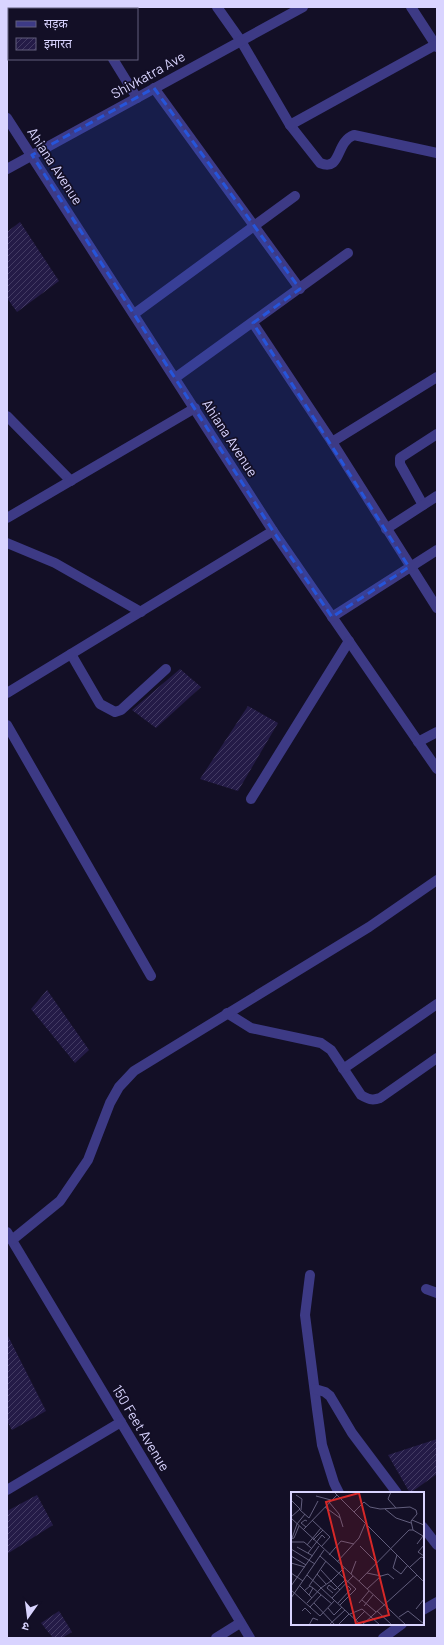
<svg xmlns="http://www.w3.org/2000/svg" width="444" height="1645" font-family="Barlow,'Noto Sans Devanagari',sans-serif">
  <defs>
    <pattern id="building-hatch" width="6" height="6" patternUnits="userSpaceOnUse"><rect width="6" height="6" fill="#241b47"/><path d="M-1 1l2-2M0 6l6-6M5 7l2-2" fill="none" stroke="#433b63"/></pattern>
  </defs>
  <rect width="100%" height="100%" fill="#130f26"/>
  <g fill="url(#building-hatch)">
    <polygon points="20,222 59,281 17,312 7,298 7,232"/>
    <polygon points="180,669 201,687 156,728 132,710"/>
    <polygon points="248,706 278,723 238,791 200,779"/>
    <polygon points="47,990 89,1050 75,1063 31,1009"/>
    <polygon points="7,1334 46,1411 12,1430 7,1421"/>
    <polygon points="437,1439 437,1474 410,1493 388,1455"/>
    <polygon points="37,1495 53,1525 7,1554 7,1511"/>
    <polygon points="59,1611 72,1632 62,1638 53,1638 41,1623"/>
  </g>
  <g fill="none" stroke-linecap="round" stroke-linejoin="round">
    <g stroke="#3d3a85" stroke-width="10">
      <polyline points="80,7 81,9"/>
      <path d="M217,7L241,41L290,125L320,163C342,172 335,142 354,135L437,153"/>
      <polyline points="411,7 437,47"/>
      <polyline points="113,59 137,98"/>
      <polyline points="154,88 300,289"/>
      <polyline points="7,118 273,531 437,769"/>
      <polyline points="290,125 435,45"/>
      <polyline points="7,169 303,7"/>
      <polyline points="134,314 295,196"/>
      <polyline points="253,323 332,442"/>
      <polyline points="437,377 332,442 437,608"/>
      <polyline points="175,378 348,253"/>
      <polyline points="7,416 71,481"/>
      <polyline points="423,505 400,464 400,458 437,434"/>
      <polyline points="7,518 195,408"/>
      <polyline points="386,529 437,496"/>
      <polyline points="7,543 55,563 141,612"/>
      <polyline points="332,617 437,550"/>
      <polyline points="71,654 100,704 115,712 121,710 166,669"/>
      <polyline points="7,693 273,531"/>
      <polyline points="7,725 151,976"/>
      <polyline points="418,742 437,732"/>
      <polyline points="251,799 349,641"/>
      <path d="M227,1013L251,1028L321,1043L331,1050L361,1095C368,1099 372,1101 380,1098L437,1058"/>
      <polyline points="343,1069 437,1004"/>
      <polyline points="7,1232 250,1638"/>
      <polyline points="12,1240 60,1201 88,1160 110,1103 119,1087 134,1071 369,927 437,880"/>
      <polyline points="310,1275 305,1315 317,1409 322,1445 334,1483 339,1493"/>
      <polyline points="426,1289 437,1293"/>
      <polyline points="315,1389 325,1392 330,1396 352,1433 397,1493"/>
      <polyline points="7,1490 121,1422"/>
      <polyline points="423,1527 437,1545"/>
      <polyline points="423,1610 437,1602"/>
      <polyline points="216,1638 240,1623"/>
      <polyline points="383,1638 402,1624"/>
    </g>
  </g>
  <path fill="#2655da" fill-opacity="0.2" stroke="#2655da" stroke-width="3" stroke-dasharray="8 5" stroke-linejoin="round" d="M154,88L300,289L253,323L409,567L332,617L273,531L32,155Z"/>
  <g text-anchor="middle" stroke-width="3.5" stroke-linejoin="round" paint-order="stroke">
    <g font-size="14" fill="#d9d4ff" stroke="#130f26">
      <text transform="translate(148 75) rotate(-29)" y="5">Shivkatra Ave</text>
      <text transform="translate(55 166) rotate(57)" y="5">Ahiana Avenue</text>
      <text transform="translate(230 438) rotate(57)" y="5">Ahiana Avenue</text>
      <text transform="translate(141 1428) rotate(59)" y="5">150 Feet Avenue</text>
    </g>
  </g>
  <g transform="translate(291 1492)">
    <rect width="133" height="133" fill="#130f26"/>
    <path fill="none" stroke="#625e7d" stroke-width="1" d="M43,0L133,90M5,3L11,7L10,18M25,4L40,8M0,8L9,17L0,25M38,10L48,22L52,35M34,15L49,26M94,17L105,26L120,31M9,18L18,26M63,20L73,10L79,15L89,17L105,16M0,26L115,133M18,26L27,9M21,28L39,45L30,55M121,28L133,33M6,32L14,22M15,35L10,31L14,28L16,29M12,38L46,3M122,38L132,44L126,52M0,47L3,46L8,34M22,48L32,38M0,49L6,32M0,50H13L20,56M16,53L30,36M133,53L127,60L133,64M69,54L86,71M6,55L22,64M0,57L24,72M17,61L31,43L34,46M38,63L50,49L63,52M106,63L102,76L110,82L117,73M0,64L15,73M29,64L65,97L49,113M46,70L68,46L74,32M0,71L14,75M119,75L130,65L133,66M30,78L40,89L30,96M0,81L12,89M76,81L90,84L97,82L103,87M26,82L35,92M60,82L65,69M16,83L70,133M68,89L118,38H122L120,29L126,22L125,18L119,15L105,16L97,7L100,0M0,94L28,54M9,94L21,106M18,94L35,69M22,96L41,112M76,97L90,84M0,98L29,124L44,108M49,98L40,89L53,76M13,99L19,94L22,96L18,103M42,101L36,96L38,93L44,98L55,87M0,106L33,58M41,106L62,84M71,108L85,120M16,111L30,96M23,111L44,133M47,111L60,97L57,94M68,111L78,99M73,114L82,103M19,115L30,103M37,116L43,123L51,115M125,117L133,107M11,119L14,116L20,122M86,119L101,133M59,122L71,117L89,133M108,125L117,119L133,132M65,128L74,119M18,133L22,126L27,128M38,133L54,118M47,133L58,122M71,133L126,83"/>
    <path fill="#d62828" fill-opacity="0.15" stroke="#d62828" stroke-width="2" d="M68,1L98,123L65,132L35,10Z"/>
    <rect width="133" height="133" fill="none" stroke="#d9d4ff" stroke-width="2"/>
  </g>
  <rect width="444" height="1645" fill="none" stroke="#d9d4ff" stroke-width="16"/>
  <rect x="8" y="8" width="130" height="52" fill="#130f26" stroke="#625e7d"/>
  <rect x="16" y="21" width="20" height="6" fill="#3d3a85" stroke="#625e7d"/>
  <text x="44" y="28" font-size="12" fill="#d9d4ff">सड़क</text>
  <rect x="16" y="38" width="20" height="12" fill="url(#building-hatch)" stroke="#625e7d"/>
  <text x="44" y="48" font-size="12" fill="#d9d4ff">इमारत</text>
  <g transform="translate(28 1617) rotate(194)" stroke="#130f26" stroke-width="3" paint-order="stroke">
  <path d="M0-3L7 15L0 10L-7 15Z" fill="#d9d4ff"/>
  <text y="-6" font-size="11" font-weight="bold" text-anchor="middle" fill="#d9d4ff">उ</text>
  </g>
</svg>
